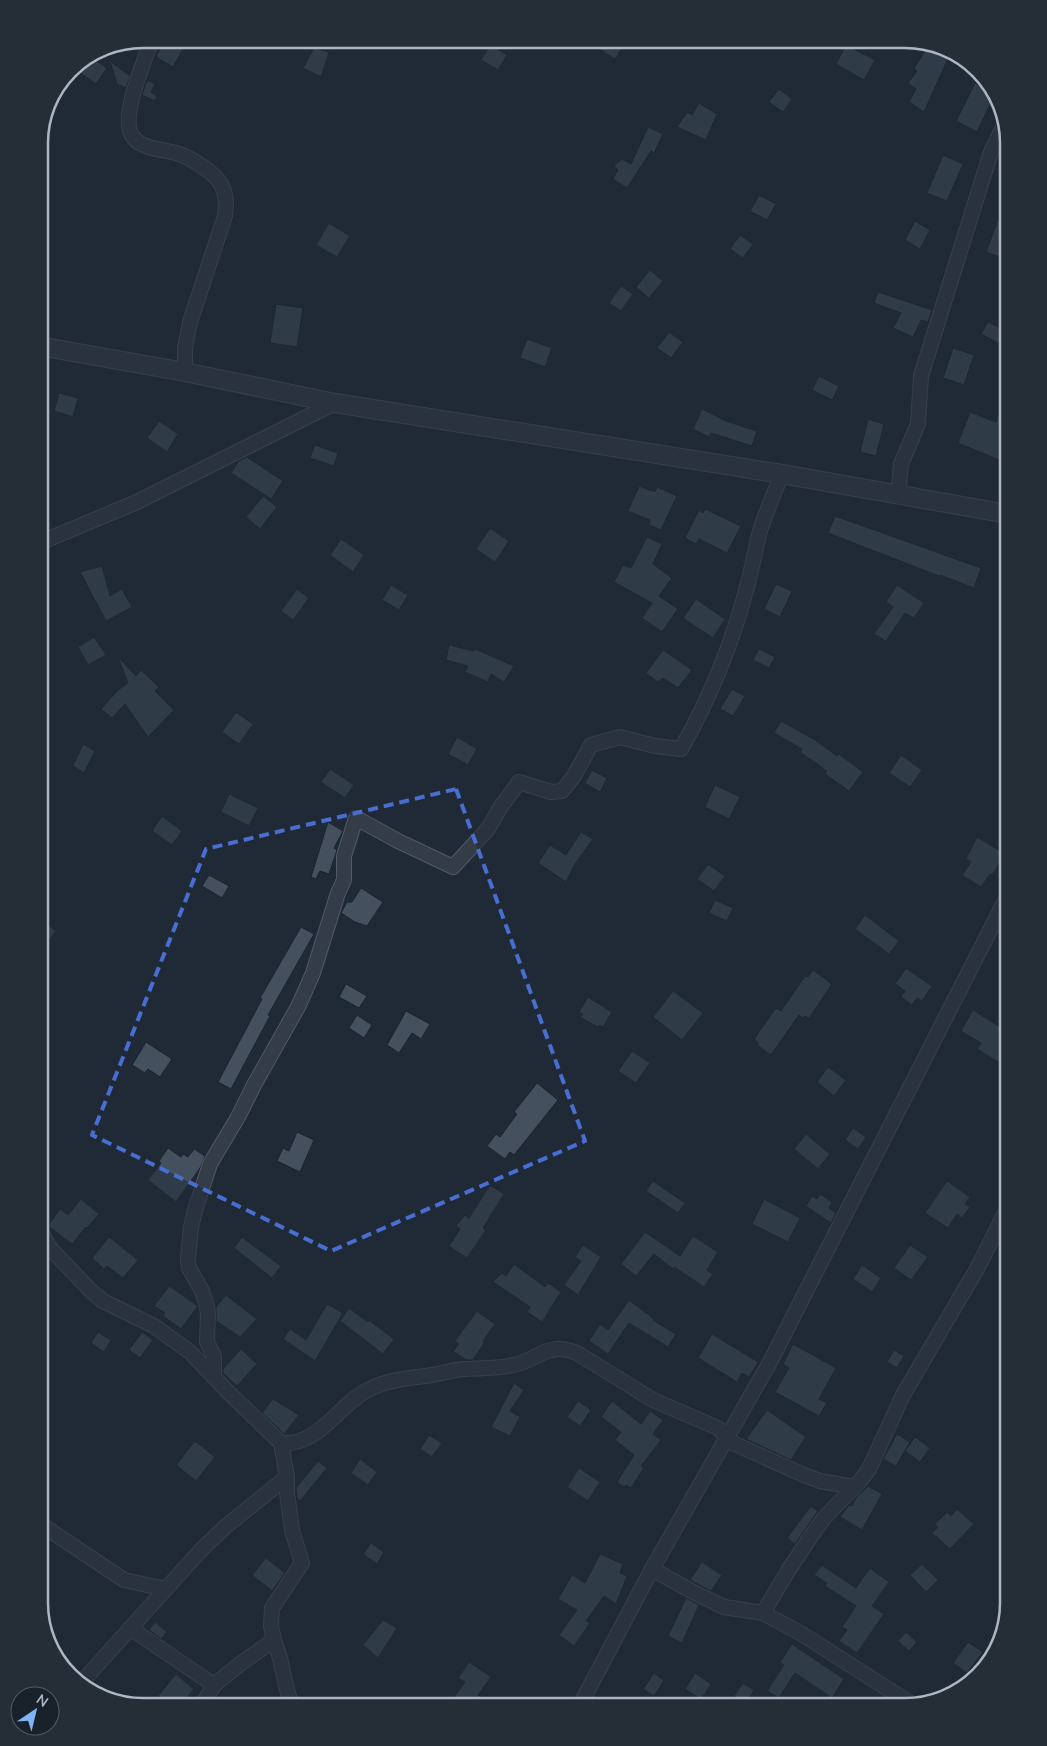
<svg xmlns="http://www.w3.org/2000/svg" width="1047" height="1746" font-family="Mulish,sans-serif">
  <rect width="100%" height="100%" fill="#202a36"/>
  <g fill="#43505e" stroke="#1b232d">
    <polygon points="165,39 183,49 173,67 156,57"/>
    <polygon points="602,39 628,39 615,59 596,47"/>
    <polygon points="491,45 507,55 498,70 481,60"/>
    <polygon points="846,45 875,60 864,80 836,64"/>
    <polygon points="929,45 951,52 924,112 909,102 916,89 908,83 917,71 914,68"/>
    <polygon points="314,48 329,52 321,77 303,68"/>
    <polygon points="90,56 107,68 96,84 79,72"/>
    <polygon points="110,61 130,76 126,88 117,84"/>
    <polygon points="147,80 155,84 151,92 157,97 155,101 142,95"/>
    <polygon points="975,83 995,94 977,132 956,121"/>
    <polygon points="779,89 792,99 783,112 769,102"/>
    <polygon points="699,103 717,114 706,140 677,127 687,112 692,115"/>
    <polygon points="648,127 663,134 654,153 651,151 627,188 613,179 618,170 614,166 622,159 631,164"/>
    <polygon points="943,155 963,164 947,201 927,193"/>
    <polygon points="759,195 776,204 767,220 750,211"/>
    <polygon points="1007,196 1008,196 1008,242 1003,258 986,252"/>
    <polygon points="915,221 930,230 920,249 905,240"/>
    <polygon points="329,223 350,236 337,257 316,245"/>
    <polygon points="740,235 753,244 743,258 730,249"/>
    <polygon points="650,270 663,281 649,298 636,287"/>
    <polygon points="621,286 633,294 621,311 609,303"/>
    <polygon points="878,292 932,310 928,322 921,320 913,337 893,328 901,313 874,303"/>
    <polygon points="276,304 303,308 297,347 270,343"/>
    <polygon points="988,322 1008,332 1002,345 981,334"/>
    <polygon points="669,332 683,342 671,358 657,348"/>
    <polygon points="527,339 552,348 545,367 520,358"/>
    <polygon points="953,348 974,355 964,385 943,378"/>
    <polygon points="819,376 839,386 832,400 812,390"/>
    <polygon points="59,393 78,398 73,417 54,411"/>
    <polygon points="1005,393 1008,393 1008,446 1002,461 958,443 970,412 996,422"/>
    <polygon points="702,409 726,421 757,431 752,446 711,433 709,437 693,429"/>
    <polygon points="868,419 884,424 876,456 860,452"/>
    <polygon points="159,421 178,434 167,452 147,438"/>
    <polygon points="315,445 338,453 334,466 310,458"/>
    <polygon points="247,457 283,481 271,499 231,473 239,461"/>
    <polygon points="639,486 655,492 657,487 677,496 661,530 649,525 650,520 628,511"/>
    <polygon points="263,496 277,507 260,529 246,517"/>
    <polygon points="705,509 741,526 727,553 699,539 696,544 685,538 699,510 703,513"/>
    <polygon points="835,516 981,568 974,588 940,575 939,576 828,533"/>
    <polygon points="490,528 509,541 495,562 476,549"/>
    <polygon points="647,537 662,544 653,564 672,578 659,596 678,609 662,632 642,618 652,603 614,582 623,565 631,568"/>
    <polygon points="341,539 364,555 353,572 330,555"/>
    <polygon points="102,566 110,596 122,589 132,607 106,621 80,572"/>
    <polygon points="776,584 792,591 780,617 764,609"/>
    <polygon points="391,585 408,595 399,610 382,600"/>
    <polygon points="897,585 924,603 914,618 905,613 886,641 874,634 893,607 886,602"/>
    <polygon points="297,589 309,598 293,620 281,611"/>
    <polygon points="696,599 725,619 713,638 683,618"/>
    <polygon points="94,637 106,655 88,665 78,647"/>
    <polygon points="449,645 474,651 475,649 514,666 504,682 491,674 488,682 465,672 468,666 446,660"/>
    <polygon points="759,649 775,657 769,668 753,660"/>
    <polygon points="663,650 692,670 678,688 663,678 658,682 646,673"/>
    <polygon points="118,657 136,676 141,670 159,687 155,691 174,710 148,737 125,704 112,718 101,709 118,690 128,683"/>
    <polygon points="732,689 745,696 733,716 720,709"/>
    <polygon points="236,712 253,724 239,744 222,732"/>
    <polygon points="781,721 815,740 837,756 839,754 863,772 849,791 825,774 827,771 800,752 802,749 774,733"/>
    <polygon points="457,737 477,749 468,765 448,754"/>
    <polygon points="83,744 95,751 84,773 73,766"/>
    <polygon points="901,755 922,770 910,787 889,773"/>
    <polygon points="330,769 354,785 345,798 321,782"/>
    <polygon points="592,770 607,778 600,792 585,783"/>
    <polygon points="715,785 740,797 729,819 705,807"/>
    <polygon points="229,794 258,808 249,826 221,812"/>
    <polygon points="162,816 182,831 172,845 152,831"/>
    <polygon points="328,822 343,831 334,848 337,850 329,874 320,871 316,879 311,877"/>
    <polygon points="581,832 593,839 575,864 566,882 538,863 550,845 566,855"/>
    <polygon points="977,837 1005,854 992,875 990,874 981,887 962,875 971,862 966,859"/>
    <polygon points="708,864 725,876 714,891 697,879"/>
    <polygon points="209,875 229,886 222,898 202,886"/>
    <polygon points="361,888 383,902 367,926 355,922 341,913 347,902 352,902"/>
    <polygon points="715,900 733,908 727,921 709,913"/>
    <polygon points="865,915 899,941 889,954 855,929"/>
    <polygon points="39,918 56,931 39,953"/>
    <polygon points="301,927 314,934 268,1015 270,1016 231,1089 218,1082 262,999 260,998"/>
    <polygon points="906,968 932,986 922,1001 917,998 912,1005 901,997 905,991 895,984"/>
    <polygon points="813,970 832,984 809,1018 805,1016 803,1018 799,1015 771,1055 757,1045 759,1043 754,1039 776,1008 781,1011 805,976 808,977"/>
    <polygon points="346,984 367,996 359,1008 339,997"/>
    <polygon points="673,991 703,1013 682,1040 653,1017"/>
    <polygon points="588,997 612,1012 603,1027 599,1025 598,1027 580,1017 583,1014 579,1012"/>
    <polygon points="973,1010 1008,1032 1008,1068 977,1049 981,1043 961,1031"/>
    <polygon points="406,1011 430,1024 421,1039 412,1033 399,1053 387,1045"/>
    <polygon points="357,1015 372,1025 364,1038 349,1028"/>
    <polygon points="146,1042 172,1059 160,1077 148,1069 145,1073 132,1065"/>
    <polygon points="632,1051 650,1063 636,1083 618,1071"/>
    <polygon points="828,1067 846,1080 834,1096 817,1082"/>
    <polygon points="537,1083 558,1100 514,1155 510,1152 505,1159 487,1146 496,1134 500,1137 517,1114 514,1112"/>
    <polygon points="853,1128 866,1137 858,1149 845,1140"/>
    <polygon points="297,1132 314,1140 300,1172 277,1161 283,1148 289,1151"/>
    <polygon points="806,1134 830,1154 818,1169 794,1149"/>
    <polygon points="168,1148 181,1157 183,1154 188,1157 194,1149 205,1156 200,1168 176,1202 148,1180 161,1163 159,1161"/>
    <polygon points="653,1181 685,1203 678,1213 646,1191"/>
    <polygon points="947,1181 970,1197 965,1204 970,1207 962,1218 957,1214 948,1228 925,1213"/>
    <polygon points="490,1185 504,1194 483,1228 486,1230 467,1258 449,1246 460,1229 456,1226 465,1215 469,1218"/>
    <polygon points="820,1194 832,1202 829,1208 836,1213 831,1223 806,1206 812,1196 817,1199"/>
    <polygon points="81,1199 99,1214 87,1228 86,1227 72,1244 48,1226 60,1209 68,1215"/>
    <polygon points="764,1199 800,1218 788,1242 752,1224"/>
    <polygon points="645,1232 680,1256 693,1236 718,1252 707,1270 713,1274 704,1287 674,1267 673,1269 654,1254 636,1276 621,1264"/>
    <polygon points="109,1237 138,1260 123,1278 107,1266 104,1269 92,1258"/>
    <polygon points="242,1237 281,1266 272,1278 234,1248"/>
    <polygon points="583,1245 601,1257 578,1295 564,1285 581,1261 575,1257"/>
    <polygon points="910,1245 928,1257 911,1280 894,1268"/>
    <polygon points="514,1264 545,1287 548,1283 561,1292 542,1322 527,1312 530,1307 493,1282 502,1273 506,1276"/>
    <polygon points="862,1265 881,1278 872,1292 853,1279"/>
    <polygon points="169,1286 198,1306 181,1329 163,1316 165,1313 154,1306"/>
    <polygon points="226,1295 257,1319 240,1337 216,1321 216,1307"/>
    <polygon points="629,1300 654,1319 653,1320 676,1334 668,1347 629,1323 608,1354 589,1341 600,1324 608,1330"/>
    <polygon points="327,1304 343,1313 315,1361 283,1339 290,1329 306,1340"/>
    <polygon points="349,1308 368,1322 369,1320 394,1339 383,1354 340,1321"/>
    <polygon points="477,1311 495,1324 483,1341 485,1342 473,1360 466,1360 453,1351 459,1344 455,1341"/>
    <polygon points="98,1332 111,1340 104,1352 91,1343"/>
    <polygon points="142,1332 153,1340 140,1358 129,1350"/>
    <polygon points="712,1334 758,1362 749,1377 742,1373 737,1382 698,1358"/>
    <polygon points="793,1344 836,1368 819,1399 827,1403 819,1416 775,1392 789,1368 783,1364"/>
    <polygon points="241,1349 257,1364 237,1386 223,1373 223,1369"/>
    <polygon points="894,1350 904,1356 897,1368 887,1362"/>
    <polygon points="514,1383 524,1390 510,1411 520,1417 510,1436 491,1427"/>
    <polygon points="273,1399 299,1415 284,1434 262,1413"/>
    <polygon points="578,1401 591,1410 580,1426 567,1417"/>
    <polygon points="612,1401 641,1424 650,1411 663,1420 653,1434 661,1440 641,1466 644,1468 631,1488 626,1485 624,1487 617,1482 634,1455 615,1440 621,1432 601,1417"/>
    <polygon points="767,1410 806,1437 791,1460 746,1439"/>
    <polygon points="897,1434 910,1442 896,1466 883,1459"/>
    <polygon points="429,1435 442,1443 432,1457 420,1449"/>
    <polygon points="915,1437 930,1448 920,1462 905,1451"/>
    <polygon points="195,1441 215,1457 196,1481 176,1465"/>
    <polygon points="360,1459 377,1472 368,1485 351,1473"/>
    <polygon points="318,1461 327,1468 300,1501 297,1498 296,1488"/>
    <polygon points="579,1468 600,1482 588,1501 567,1487"/>
    <polygon points="868,1486 882,1494 862,1530 840,1517 849,1505 852,1506 857,1496"/>
    <polygon points="811,1506 818,1511 795,1544 787,1538"/>
    <polygon points="957,1509 974,1524 950,1549 932,1533 938,1527 935,1524 947,1512 951,1516"/>
    <polygon points="371,1543 384,1552 377,1564 363,1554"/>
    <polygon points="600,1554 623,1564 620,1573 627,1576 616,1604 604,1596 586,1621 590,1623 574,1646 559,1635 577,1610 558,1599 572,1575 585,1583"/>
    <polygon points="266,1558 285,1573 272,1591 252,1575"/>
    <polygon points="702,1562 722,1575 711,1591 690,1580"/>
    <polygon points="922,1564 938,1580 926,1592 910,1575"/>
    <polygon points="822,1565 856,1588 870,1568 889,1582 872,1606 884,1614 857,1653 839,1641 847,1630 842,1627 856,1606 825,1586 827,1583 814,1575"/>
    <polygon points="686,1598 699,1605 682,1643 668,1636"/>
    <polygon points="383,1620 397,1628 378,1658 363,1645"/>
    <polygon points="155,1622 167,1632 161,1639 149,1630"/>
    <polygon points="906,1632 917,1642 909,1651 898,1641"/>
    <polygon points="968,1642 983,1652 967,1673 953,1663"/>
    <polygon points="792,1644 844,1679 832,1698 795,1673 779,1698 767,1691 784,1665 780,1662"/>
    <polygon points="469,1662 491,1677 478,1695 495,1707 447,1707 465,1682 458,1678"/>
    <polygon points="654,1673 664,1681 654,1696 643,1689"/>
    <polygon points="695,1673 711,1684 701,1699 685,1689"/>
    <polygon points="176,1674 194,1689 179,1707 171,1707 158,1696"/>
    <polygon points="743,1683 754,1690 746,1704 734,1696"/>
  </g>
  <g fill="none" stroke-linecap="round" stroke-linejoin="round">
    <g stroke="#505a65" stroke-width="16">
      <g id="minor">
        <path d="M152,39C145,60 123,110 130,131C135,149 162,149 176,153C190,157 216,173 222,186C227,196 226,206 225,216L190,322L185,348V372"/>
        <polyline points="898,495 901,464 918,424 921,376 991,152 1004,125"/>
        <polyline points="39,543 137,502 335,403"/>
        <polyline points="39,1228 49,1247 91,1291 103,1301 154,1326 190,1352 229,1393 281,1443 287,1477 287,1493 292,1530 302,1563 272,1608 271,1626 274,1640 280,1658 286,1686 292,1707"/>
        <path d="M214,1375V1356L207,1342L208,1313L206,1303L202,1291L189,1268L188,1259L191,1227L196,1207L210,1164L238,1117L254,1085L299,1005L313,973L338,893L344,880V856L356,818L398,841L453,867L488,829L500,808L519,782L551,792L562,791L574,776L591,745L620,737L655,746L681,749C710,698 732,644 747,587C752,569 755,550 760,531C766,512 774,493 782,474"/>
        <path d="M281,1443C319,1447 339,1403 370,1389C389,1379 412,1378 433,1375C443,1373 453,1370 463,1369C479,1368 497,1369 513,1365C540,1360 545,1341 577,1353L653,1400L718,1428L725,1435L726,1440L804,1475L820,1481L854,1487"/>
        <polyline points="39,1523 124,1580 166,1589"/>
        <polyline points="652,1569 695,1593 724,1607 763,1613 802,1634 913,1705"/>
        <polyline points="763,1613 788,1571 811,1536 824,1518 861,1480 869,1469 903,1395 978,1267 1008,1207"/>
        <polyline points="130,1628 214,1685"/>
        <polyline points="80,1684 201,1550 225,1527 287,1477"/>
        <polyline points="201,1707 214,1685 240,1664 274,1640"/>
        <polyline points="579,1707 652,1569 770,1362 1008,895"/>
      </g>
    </g>
    <g stroke="#505a65" stroke-width="20">
      <polyline id="tertiary" points="39,346 185,372 335,403 782,474 1008,514"/>
    </g>
    <use href="#minor" stroke="#333c47" stroke-width="14"/>
    <use href="#tertiary" stroke="#333c47" stroke-width="18"/>
  </g>
  <path d="M0 0H1047V1746H0ZM456,789L585,1141L331,1251L92,1135L206,849Z" fill="#202a36" fill-opacity=".55" fill-rule="evenodd"/>
  <path fill="none" stroke="#486ed2" stroke-width="4" stroke-dasharray="10 6" stroke-linejoin="round" d="M456,789L585,1141L331,1251L92,1135L206,849Z"/>
  <path d="M0 0H1047V1746H0ZM143 48H905A95 95 0 0 1 1000 143V1603A95 95 0 0 1 905 1698H143A95 95 0 0 1 48 1603V143A95 95 0 0 1 143 48Z" fill="#252d37" fill-rule="evenodd"/>
  <path fill="none" stroke="#adb7c4" stroke-width="2.5" d="M143 48H905A95 95 0 0 1 1000 143V1603A95 95 0 0 1 905 1698H143A95 95 0 0 1 48 1603V143A95 95 0 0 1 143 48Z"/>
  <g transform="translate(35 1711) rotate(35)"><circle r="24" fill="#19212b" stroke="#545d68"/>
  <path d="M0-4L9 19L0 12L-9 19Z" fill="#7fb4f6"/>
  <text y="-8" font-size="14" font-weight="bold" text-anchor="middle" fill="#adb7c4">N</text>
  </g>
</svg>
